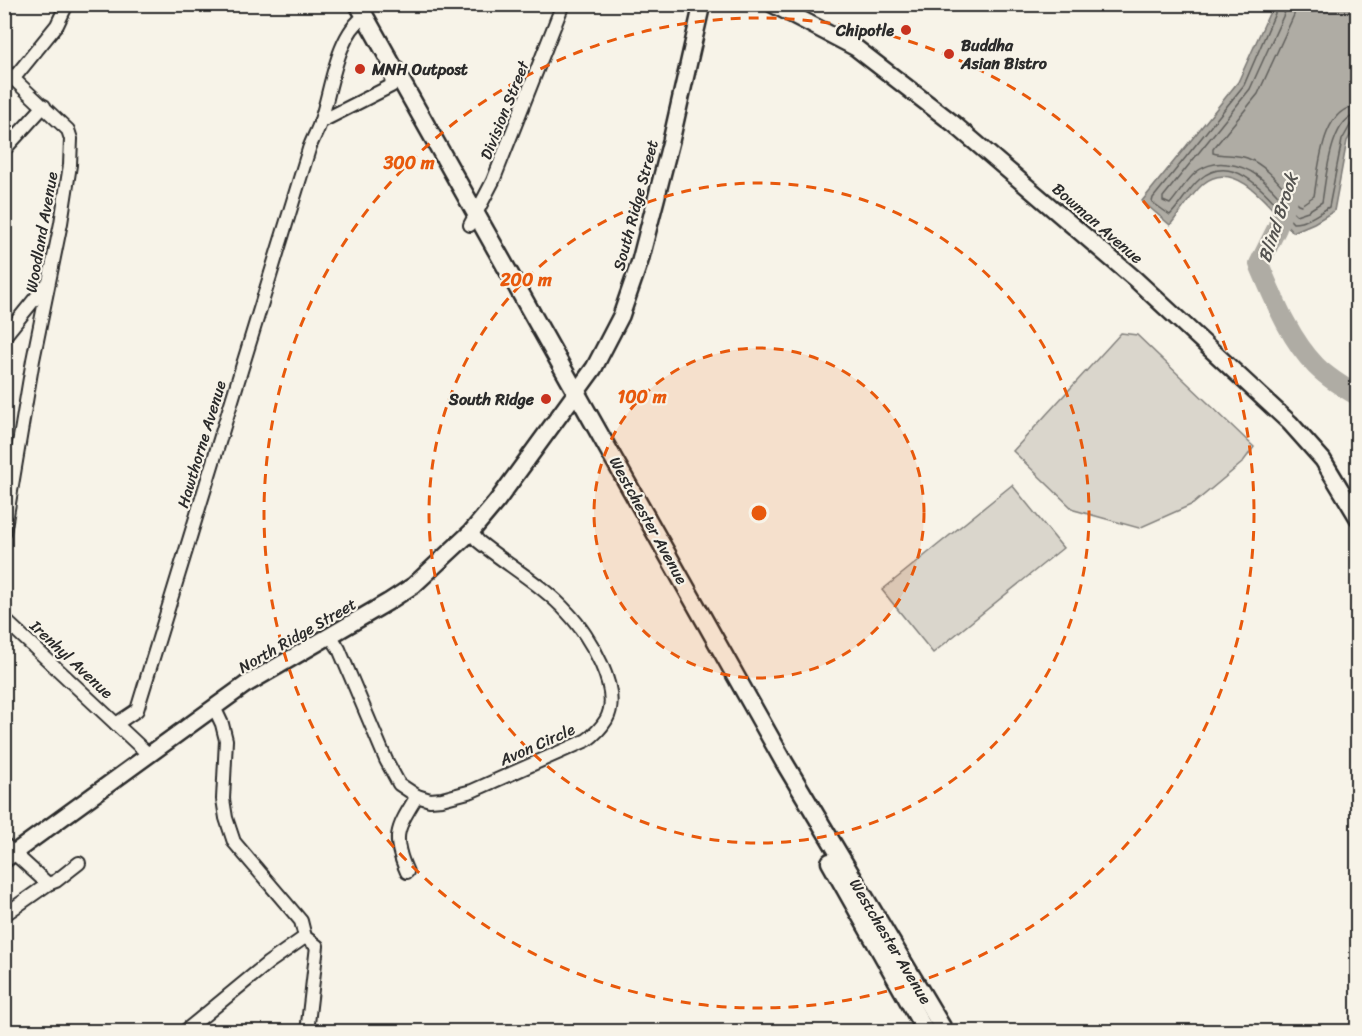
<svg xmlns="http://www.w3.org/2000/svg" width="1362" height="1036" font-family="Sriracha,sans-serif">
  <rect width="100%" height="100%" fill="#f7f3e8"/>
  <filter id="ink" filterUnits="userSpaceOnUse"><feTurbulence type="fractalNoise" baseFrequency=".0167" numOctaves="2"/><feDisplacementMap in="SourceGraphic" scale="12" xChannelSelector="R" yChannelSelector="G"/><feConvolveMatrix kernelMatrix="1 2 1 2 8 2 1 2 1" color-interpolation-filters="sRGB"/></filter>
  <g filter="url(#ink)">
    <g fill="#dad6cc" stroke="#82807c" stroke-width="1.5">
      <polygon points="1121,333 1137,335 1254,447 1242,463 1193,504 1139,528 1074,510 1013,451"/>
      <polygon points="1012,485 1063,548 933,653 882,590"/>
    </g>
    <path fill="#afaca4" stroke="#7a7874" stroke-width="1.5" d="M1273,5H1357V125L1347,141L1334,211L1314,223L1293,232C1273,211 1236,156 1203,184C1191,195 1181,212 1170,225L1142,201L1238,82Z"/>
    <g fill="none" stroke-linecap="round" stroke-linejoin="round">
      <g stroke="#605f5b" stroke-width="1.5">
        <path d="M1279,4L1244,85L1153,198L1152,202L1170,215C1181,204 1188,189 1200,179C1236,149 1271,200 1293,223C1306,223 1318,214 1329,207L1342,140L1351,124L1358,123"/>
        <path d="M1286,4L1285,12L1250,89L1163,197V201L1170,204C1178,195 1184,184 1193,175C1202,166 1215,162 1227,164C1261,168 1273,192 1296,215L1308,211L1322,202C1326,180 1330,117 1358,115"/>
        <path d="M1295,4L1294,15L1258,94L1213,149V153C1223,156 1236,154 1247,158C1268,166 1283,188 1298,204L1301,205L1314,196C1319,169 1321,107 1358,106"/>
      </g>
      <path stroke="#afaca4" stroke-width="20" d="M1289,193L1277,228L1259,264C1274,299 1289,338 1316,366C1328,378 1343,387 1358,396"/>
      <g stroke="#2b2b2b" stroke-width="16">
        <g id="minor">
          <polyline points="4,70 68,130 71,139 70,165 61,223 33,360 4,533"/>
          <polyline points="14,78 57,25 67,4"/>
          <polyline points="320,122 391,86 393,67"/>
          <polyline points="4,150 44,106"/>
          <polyline points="470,225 493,181 563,4"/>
          <polyline points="4,337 46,285"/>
          <polyline points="4,619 148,754"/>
          <path d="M330,635L339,649L386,760L399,784L417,796L430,800L442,799L472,791L587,740C594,735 601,728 606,720C623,691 589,635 568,613C543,585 507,565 478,541L471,532"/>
          <polyline points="214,707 222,724 226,740 223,799 226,818 234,842 301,921 305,937 317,946 307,1032"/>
          <path d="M116,724L137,710L309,149C312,140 317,132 320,123C331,92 336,35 365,16"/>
          <polyline points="4,844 48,884"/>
          <path d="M407,872C391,836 397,829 417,796"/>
          <polyline points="4,915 48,884 56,881 79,863"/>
          <polyline points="184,1032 268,963 305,937"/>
        </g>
      </g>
      <g stroke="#2b2b2b" stroke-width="20">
        <g id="tertiary">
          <polyline points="772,4 856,48 954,124 1135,279 1290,423 1323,460 1358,518"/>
          <polyline points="4,860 245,685 388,602 414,585 471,532 497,501 594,368 621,316 640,261 671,141 702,4"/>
        </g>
      </g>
      <g stroke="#2b2b2b" stroke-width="21">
        <g id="secondary">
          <polyline points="358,4 784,762 945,1032"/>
          <polyline points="830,862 926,1032"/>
        </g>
      </g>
      <use href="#minor" stroke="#f7f3e8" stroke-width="12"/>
      <use href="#tertiary" stroke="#f7f3e8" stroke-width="15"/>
      <use href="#secondary" stroke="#f7f3e8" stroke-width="16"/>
    </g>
  </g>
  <circle cx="759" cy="513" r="165" fill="#e8590c" fill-opacity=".12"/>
  <g fill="none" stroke="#e8590c" stroke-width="3" stroke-dasharray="10 8">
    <circle cx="759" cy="513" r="165"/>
    <circle cx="759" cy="513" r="330"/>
    <circle cx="759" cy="513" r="495"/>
  </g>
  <g fill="#c8321e" stroke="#f7f3e8" stroke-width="2">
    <circle cx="906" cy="30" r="6"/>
    <circle cx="949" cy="54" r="6"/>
    <circle cx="360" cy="69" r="6"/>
    <circle cx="546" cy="399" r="6"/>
  </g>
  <g text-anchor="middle" stroke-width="4.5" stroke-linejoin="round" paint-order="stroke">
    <g font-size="16" font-weight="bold" fill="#2b2b2b" stroke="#f7f3e8" text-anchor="end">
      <text x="894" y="36">Chipotle</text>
      <text x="961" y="51" text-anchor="start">Buddha<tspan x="961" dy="18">Asian Bistro</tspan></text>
      <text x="372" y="75" text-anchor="start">MNH Outpost</text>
      <text x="534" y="405">South Ridge</text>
    </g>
    <g font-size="16" fill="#2b2b2b" stroke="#f7f3e8">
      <text transform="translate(504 110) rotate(-68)" y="6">Division Street</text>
      <text transform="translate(635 205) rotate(-75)" y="6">South Ridge Street</text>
      <text transform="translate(1098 223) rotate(41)" y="6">Bowman Avenue</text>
      <text transform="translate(41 232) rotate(-80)" y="6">Woodland Avenue</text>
      <text transform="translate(201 444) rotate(-73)" y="6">Hawthorne Avenue</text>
      <text transform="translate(649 520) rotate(61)" y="6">Westchester Avenue</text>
      <text transform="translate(297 635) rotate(-30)" y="6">North Ridge Street</text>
      <text transform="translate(72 659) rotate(43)" y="6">Irenhyl Avenue</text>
      <text transform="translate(537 744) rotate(-24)" y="6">Avon Circle</text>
      <text transform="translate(891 941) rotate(59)" y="6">Westchester Avenue</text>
    </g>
    <g font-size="18" font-style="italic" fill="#53524f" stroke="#f7f3e8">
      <text transform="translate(1278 218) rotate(-72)" y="6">Blind Brook</text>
    </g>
  </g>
  <circle cx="759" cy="513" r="9" fill="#e8590c" stroke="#f7f3e8" stroke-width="3"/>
  <g font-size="18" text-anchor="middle" font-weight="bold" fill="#e8590c" stroke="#f7f3e8" stroke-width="4.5" stroke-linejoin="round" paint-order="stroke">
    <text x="409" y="169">300 m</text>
    <text x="526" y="286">200 m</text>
    <text x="642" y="403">100 m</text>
  </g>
  <rect width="1362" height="1036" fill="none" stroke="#f7f3e8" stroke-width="24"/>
  <rect x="12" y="12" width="1338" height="1012" fill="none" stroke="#2b2b2b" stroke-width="2" filter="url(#ink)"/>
</svg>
